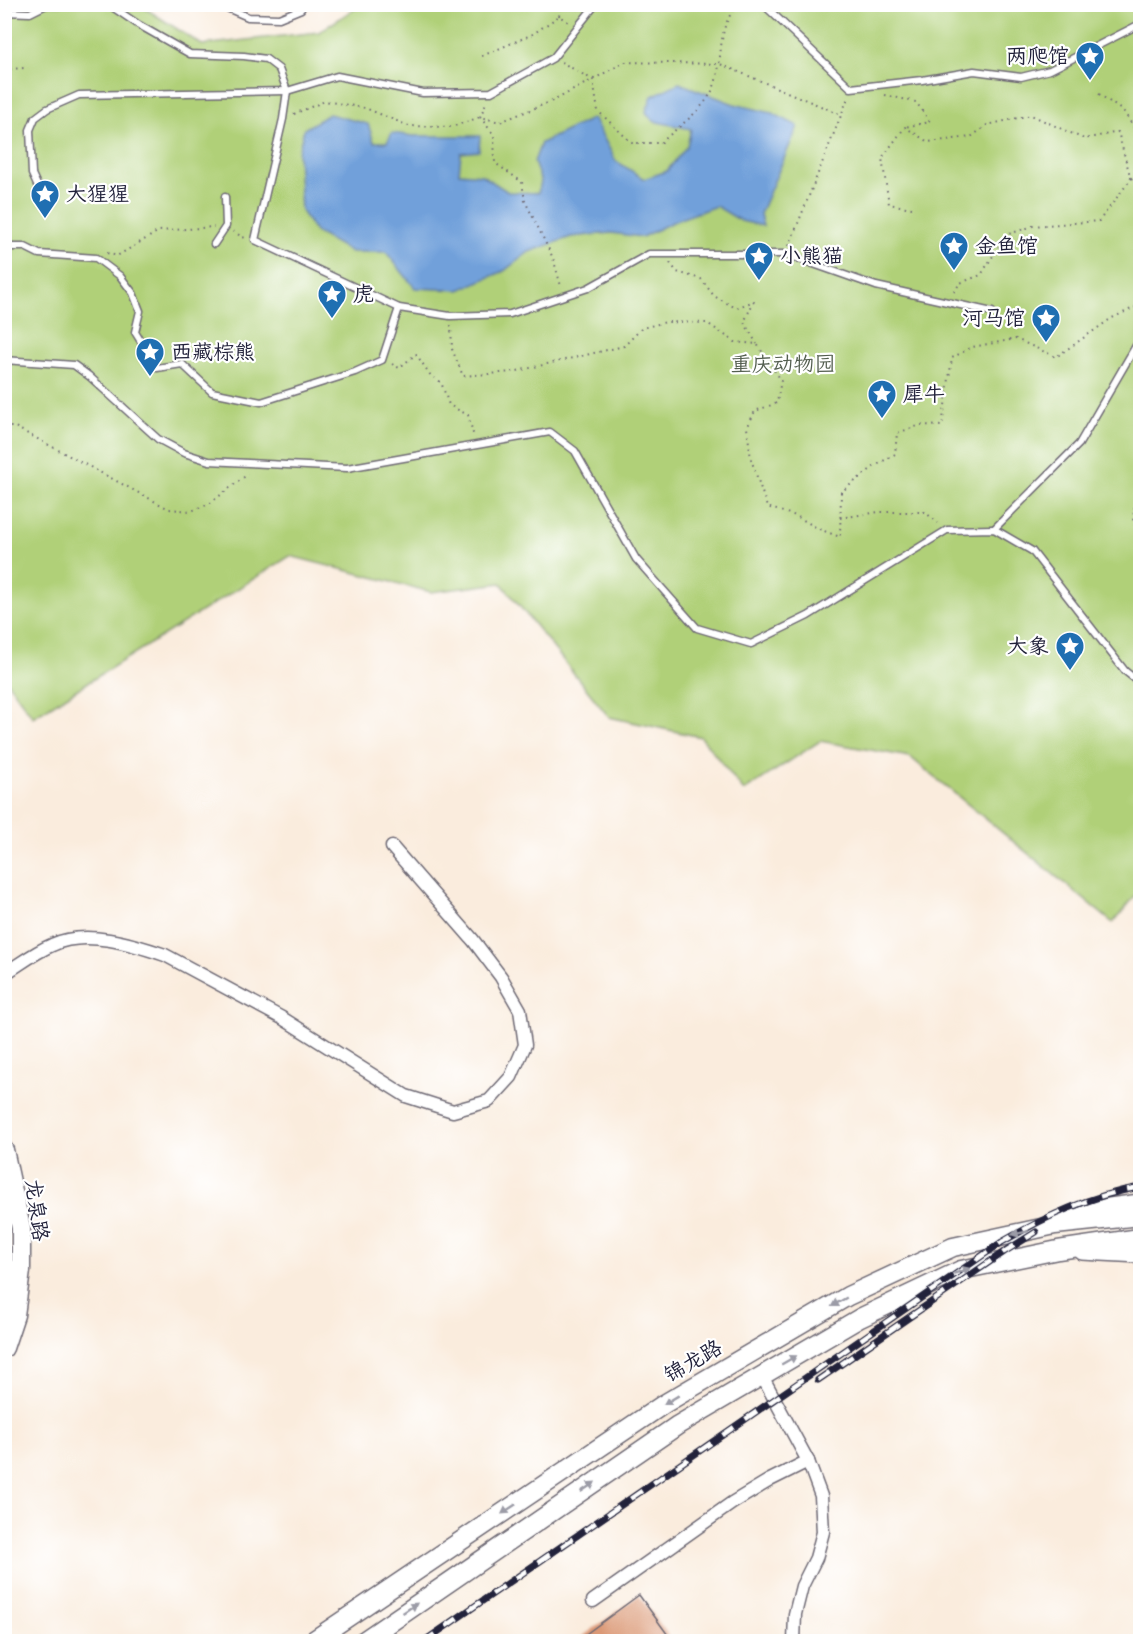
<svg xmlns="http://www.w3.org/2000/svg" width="1145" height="1646" font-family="Mali,'LXGW WenKai TC',sans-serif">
  <rect width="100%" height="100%" fill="#fff"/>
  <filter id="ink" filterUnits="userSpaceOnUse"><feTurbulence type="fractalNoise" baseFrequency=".0167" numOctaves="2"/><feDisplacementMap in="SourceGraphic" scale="12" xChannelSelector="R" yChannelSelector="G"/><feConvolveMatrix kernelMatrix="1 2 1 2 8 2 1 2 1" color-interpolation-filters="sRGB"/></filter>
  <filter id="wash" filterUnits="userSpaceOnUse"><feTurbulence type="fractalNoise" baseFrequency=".008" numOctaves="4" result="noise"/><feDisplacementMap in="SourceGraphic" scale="24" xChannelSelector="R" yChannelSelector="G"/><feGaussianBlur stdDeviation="1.35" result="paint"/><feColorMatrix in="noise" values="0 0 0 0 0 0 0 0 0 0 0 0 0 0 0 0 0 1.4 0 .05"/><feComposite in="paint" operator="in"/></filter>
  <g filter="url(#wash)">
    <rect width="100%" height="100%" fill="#faecdd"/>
    <polygon fill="#b0d078" stroke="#69795a" stroke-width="1.5" points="362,4 1140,5 1140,890 1113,923 910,757 820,741 744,791 701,737 609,717 501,583 431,592 290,556 33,717 5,679 5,5 140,5 202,45 319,32"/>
    <polygon fill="#71a0da" stroke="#4a618a" stroke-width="1.5" points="679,83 734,104 772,113 798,126 760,214 763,226 741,221 716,206 677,220 642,237 611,233 571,237 529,252 504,271 459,290 415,288 386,252 351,252 315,232 301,211 298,153 304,129 329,114 368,124 374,142 387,142 392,133 413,136 480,136 479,151 461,153 459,173 482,175 508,192 538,193 541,182 534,162 541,143 593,118 616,161 644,179 667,171 687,146 691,129 653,121 646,112 652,96"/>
    <g id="blocks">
      <polygon fill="#db9976" points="639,1595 673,1642 575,1642"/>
    </g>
  </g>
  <g filter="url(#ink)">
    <use href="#blocks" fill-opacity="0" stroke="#6e6974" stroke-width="1.5"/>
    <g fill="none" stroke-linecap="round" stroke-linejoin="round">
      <g stroke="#6e6974" stroke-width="9">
        <g id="service">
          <polyline points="108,4 139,25 190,54 244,56 266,59 279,69 287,91 283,119 255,240 399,308 450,316 510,314 588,288 649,254 785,254 876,286 992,312"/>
          <polyline points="218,4 248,17 279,18 301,9 303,4"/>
          <polyline points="763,4 851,88 922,80 974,71 1021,77 1050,70 1140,24"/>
          <polyline points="4,12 30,13 48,4"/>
          <polyline points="46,191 37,185 32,174 30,130 35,118 47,109 79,95 287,91 337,76 423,93 491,92 553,58 596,4"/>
          <polyline points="214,244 226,226 225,197"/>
          <polyline points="4,247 25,247 39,254 96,258 120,276 133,293 140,311 135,332 157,368 182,364 212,392 261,402 355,372 382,360 399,308"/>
          <polyline points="4,360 74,365 89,376 158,439 184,453 209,461 347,468 550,432 575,451 636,559 697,628 751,644 808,616 947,530 994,529 1032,551 1125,671 1140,683"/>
          <polyline points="994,529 1079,444 1137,344 1140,342"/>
        </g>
      </g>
      <g stroke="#6e6974" stroke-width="15">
        <g id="minor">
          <path d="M4,974C20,964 35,952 52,945C85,929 133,944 165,955L282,1018L406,1096L453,1111L489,1101L511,1077L525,1045L520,1010L501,977L473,940L392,847"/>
          <polyline points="762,1376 808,1461 821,1496 823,1532 816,1558 802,1586 795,1614 794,1642"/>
          <polyline points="593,1601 732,1503 770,1480 808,1461"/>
        </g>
      </g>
      <g stroke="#6e6974" stroke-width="18">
        <g id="tertiary">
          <polyline points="1068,1220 1102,1207 1140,1202"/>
          <polyline points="1082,1252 1140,1255"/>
        </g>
      </g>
      <g stroke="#6e6974" stroke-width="21">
        <g id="primary">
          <polyline points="4,1150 21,1228 21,1271 15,1315 4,1348"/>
          <polyline points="311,1642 664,1404 848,1296 953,1247 1055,1225 1140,1216"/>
          <polyline points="362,1642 678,1425 860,1318 961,1270 1058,1250 1140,1238"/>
        </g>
      </g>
      <g stroke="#6e6974" stroke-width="2" stroke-dasharray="1.5 4.5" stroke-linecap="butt">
        <polyline points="559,16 561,4"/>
        <polyline points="482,56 533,34 559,16 570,23"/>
        <path d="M561,62L593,80L598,111L632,143H661C678,126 702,112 713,89C721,70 719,49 724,30C726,21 732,12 736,4"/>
        <polyline points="4,69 26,68"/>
        <polyline points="1099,94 1124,112 1140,137"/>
        <polyline points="885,95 916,102 930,122 905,127"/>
        <polyline points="294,114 325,101 365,108 409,126 452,127 480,117 500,122 555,100 625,62 720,64 842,115"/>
        <polyline points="480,117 494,135 495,163 522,182 525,201 553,258 561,286"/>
        <polyline points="480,117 486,103"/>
        <polyline points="912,208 889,204 882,158 905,127 928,142 971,137 987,125 1031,115 1084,139 1118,132 1131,179"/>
        <polyline points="233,231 242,237 246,238"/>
        <polyline points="789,246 848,98"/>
        <polyline points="107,253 117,256 159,231 214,227"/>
        <polyline points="670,263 677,272 701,279 714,296 736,308 754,301 744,322 757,344"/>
        <polyline points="954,292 960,283 981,275 1006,235 1033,226 1099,221 1131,179 1140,171"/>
        <polyline points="451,325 452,349 463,376 513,372 624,346 642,328 666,322 707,323 735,342 757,344 781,380 777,403 755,411 747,428 751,459 767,507 796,516 819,529 840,537 841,492 875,466 895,454 897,433 921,425 942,426 952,358 972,347 1016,339 1056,357 1112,318 1140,305"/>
        <polyline points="392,364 399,368 416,354 431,376 441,382 449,405 468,415 474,437"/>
        <polyline points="4,427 15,427 169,509 191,511 209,504 248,474"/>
        <polyline points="1140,504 1134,508 1133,521 1140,535"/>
        <polyline points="840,518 879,512 925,512 938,523"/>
      </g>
      <use href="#service" stroke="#fff" stroke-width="6"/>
      <use href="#minor" stroke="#fff" stroke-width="12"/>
      <use href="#tertiary" stroke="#fff" stroke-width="15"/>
      <use href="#primary" stroke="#fff" stroke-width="18"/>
      <g stroke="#22223b" stroke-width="7">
        <g id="rail">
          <polyline points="818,1380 1004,1252 1036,1232"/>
          <path d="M423,1642L1002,1242C1047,1216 1089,1196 1140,1187"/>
        </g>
      </g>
      <use href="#rail" stroke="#fff" stroke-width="4.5" stroke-dasharray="14" stroke-linecap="butt"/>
    </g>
    <defs><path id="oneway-solid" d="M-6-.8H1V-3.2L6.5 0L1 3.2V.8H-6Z" transform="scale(1.5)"/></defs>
    <g fill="#9c9ca7">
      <use href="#oneway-solid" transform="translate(1020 1233) rotate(168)"/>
      <use href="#oneway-solid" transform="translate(962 1271) rotate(-18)"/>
      <use href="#oneway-solid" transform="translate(839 1302) rotate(150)"/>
      <use href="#oneway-solid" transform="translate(789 1360) rotate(-30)"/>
      <use href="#oneway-solid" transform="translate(671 1400) rotate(149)"/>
      <use href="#oneway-solid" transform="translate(588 1487) rotate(-34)"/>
      <use href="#oneway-solid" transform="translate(509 1509) rotate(146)"/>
      <use href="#oneway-solid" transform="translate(410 1608) rotate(-34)"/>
    </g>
  </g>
  <defs>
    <g id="sight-pin" transform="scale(1.5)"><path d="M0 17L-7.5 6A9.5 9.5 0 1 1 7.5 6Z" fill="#1f6fb2" stroke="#fff"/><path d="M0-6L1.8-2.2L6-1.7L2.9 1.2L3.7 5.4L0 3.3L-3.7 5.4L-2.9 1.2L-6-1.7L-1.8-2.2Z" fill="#fff"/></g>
  </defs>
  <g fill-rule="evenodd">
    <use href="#sight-pin" x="1090" y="56"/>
    <use href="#sight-pin" x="45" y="194"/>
    <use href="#sight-pin" x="954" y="246"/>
    <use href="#sight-pin" x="759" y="256"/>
    <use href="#sight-pin" x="332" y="294"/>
    <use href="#sight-pin" x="1046" y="318"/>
    <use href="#sight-pin" x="150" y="352"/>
    <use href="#sight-pin" x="882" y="394"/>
    <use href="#sight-pin" x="1070" y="646"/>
  </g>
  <g text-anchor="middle" stroke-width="4.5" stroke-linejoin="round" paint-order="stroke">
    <g font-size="21" fill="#22223b" stroke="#fff" text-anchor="start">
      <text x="1069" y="63" text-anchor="end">两爬馆</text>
      <text x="66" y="201">大猩猩</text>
      <text x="975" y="253">金鱼馆</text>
      <text x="780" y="263">小熊猫</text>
      <text x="353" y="301">虎</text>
      <text x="1025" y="325" text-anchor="end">河马馆</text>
      <text x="171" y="359">西藏棕熊</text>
      <text x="903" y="401">犀牛</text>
      <text x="1049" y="653" text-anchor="end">大象</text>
    </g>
    <g font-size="21" fill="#545f50" stroke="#fff">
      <text x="783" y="371">重庆动物园</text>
    </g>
    <g font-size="21" fill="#22223b" stroke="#fff">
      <text transform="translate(37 1210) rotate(82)" y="7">龙泉路</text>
      <text transform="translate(693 1361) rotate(-30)" y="7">锦龙路</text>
    </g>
  </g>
  <rect width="1145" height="1646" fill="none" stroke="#fff" stroke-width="24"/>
</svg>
